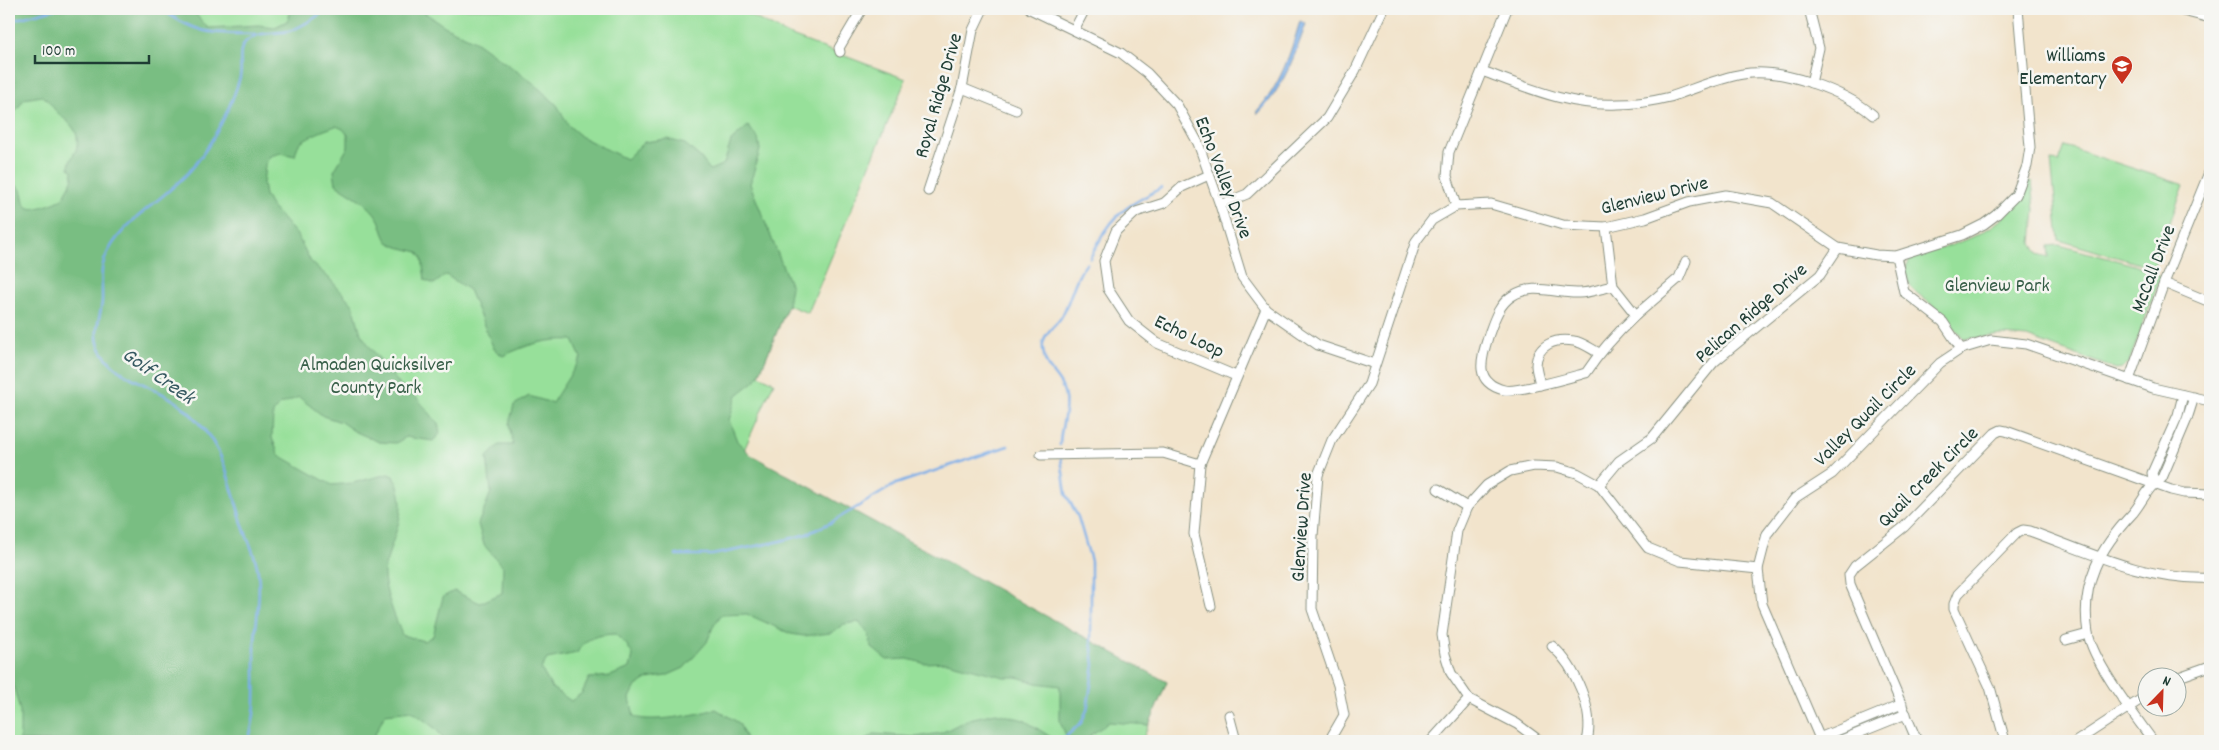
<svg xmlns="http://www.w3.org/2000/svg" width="2219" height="750" font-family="Dekko,sans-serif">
  <rect width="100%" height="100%" fill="#f6f6f2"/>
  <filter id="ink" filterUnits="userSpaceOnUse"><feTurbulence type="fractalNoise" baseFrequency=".02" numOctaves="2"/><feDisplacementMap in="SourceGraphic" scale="10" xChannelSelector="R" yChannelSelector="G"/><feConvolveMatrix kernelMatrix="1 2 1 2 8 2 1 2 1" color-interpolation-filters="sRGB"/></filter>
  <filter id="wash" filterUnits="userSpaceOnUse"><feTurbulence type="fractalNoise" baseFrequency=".0096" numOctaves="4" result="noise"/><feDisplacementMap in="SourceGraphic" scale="20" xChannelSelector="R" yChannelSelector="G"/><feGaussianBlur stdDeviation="1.12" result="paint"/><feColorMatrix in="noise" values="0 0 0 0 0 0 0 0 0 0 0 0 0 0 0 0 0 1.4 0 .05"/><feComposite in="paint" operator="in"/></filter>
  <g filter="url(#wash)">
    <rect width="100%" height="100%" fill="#f2e4cc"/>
    <g fill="#97e09a" stroke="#5b8e67">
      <polygon points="9,9 737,9 789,35 906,79 808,313 788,305 759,375 774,382 726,491 1123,667 1167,682 1142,741 9,741"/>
      <polygon points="2065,146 2184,185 2153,268 2059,240 2051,161 2059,162"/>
      <path d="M2029,181L2032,182L2035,210L2032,243L2038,254L2049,257L2048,246L2059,245L2134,265L2161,276L2129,362L2123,368L2116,369L2027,337L2003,335L1964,339L1942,313L1912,289L1907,279L1906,267L1910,259C1920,253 1933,251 1943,248C1984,235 2010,221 2029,181Z"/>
    </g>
    <g fill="#79be82" stroke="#4c7e5b" fill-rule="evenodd">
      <path d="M9,9H176L182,11L191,9L208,28L258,25L275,27L287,21L292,9H419L446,27L475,41L532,82L557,105L569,126L582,137L626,159L644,142L667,139L685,144L701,158L710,170L724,164L731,141L748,126L758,138L760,150L750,184L791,287L788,305L759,375L755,381L737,395L729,420L737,441L751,455L1167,682L1149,725L1109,722L1083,741L1068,740L1060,722V686L1036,683L1017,677H1004L947,662L923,663L908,659L887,660L871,647L869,635L859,622L844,624L831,633L804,636L791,634L747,614L721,615L713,627L707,642L684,668L666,676L647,679L636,686L630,698L634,717C653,723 695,715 716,709L739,723L747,741H458L456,740L445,741L436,729L412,711L385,714L374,736L375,741H20V711L13,684L9,681V184C29,185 18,202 29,208C34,211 58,202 62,199C67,193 70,184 73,178L72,170L69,168C69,158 76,154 77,146C80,127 65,121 55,110C50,104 49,100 42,96L24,99L16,111L9,113ZM336,126L343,129L348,135V147L334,171L336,184C351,195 369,202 379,220C382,227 383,235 388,242L398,247L418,252L422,258L425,280L434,284L446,275L469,290L494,349L503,356C526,345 547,338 573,340L581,358L552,403L529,396L514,405L509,424L513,445H499L487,457L491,492L478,524L484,545L503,567L502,593L480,603L454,591L443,597L433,636L424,641L402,635C396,619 383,589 384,572C384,566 388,559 389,553C398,524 408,506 394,476L388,474L353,483L332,485L279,455L272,438L273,413L279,405L299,397L323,416L341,422L354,431L379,442L396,443L406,437L433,441L440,434L438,423L415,396L400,385L370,347L361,334L353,305L329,278L311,262L297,235L271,206L265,195L263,184L265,165L270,156L281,153L295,156C296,152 297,147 299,144C301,139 329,128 336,126ZM615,634L627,645L633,655L630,668L610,676L589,678L582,693L571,701L552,688L541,669L547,659L577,653C585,637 598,635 615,634Z"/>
      <polygon points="996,713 1024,720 1057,741 864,741 874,734 916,737 941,733 969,719"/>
    </g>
    <path fill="#7baee8" stroke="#4d768e" d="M1300,21L1306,24C1294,58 1283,88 1258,114L1256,112C1280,86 1290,55 1300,21Z"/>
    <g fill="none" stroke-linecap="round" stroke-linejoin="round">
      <g stroke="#7baee8" stroke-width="2.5">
        <path d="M161,9C199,36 211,33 256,34"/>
        <polyline points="9,21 55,9"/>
        <path d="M1090,258C1113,215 1118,211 1161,188"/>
        <path d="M1060,445C1060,427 1069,410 1064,392C1060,377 1046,371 1044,355C1043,351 1042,344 1044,340C1046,331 1058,324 1062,316C1071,299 1074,278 1087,263"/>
        <polyline points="1061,458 1066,494 1078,517 1091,561 1091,641 1094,665 1087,710 1081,723 1061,741"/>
        <polyline points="676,555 712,555 781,541 807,534 832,522 896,484 1008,446"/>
        <path d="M248,741C259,709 254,675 255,642C256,619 261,597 258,573C257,557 248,541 243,526C227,475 225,444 182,406C157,385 113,379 99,346C93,330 101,317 102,301C103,287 99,274 104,261C118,221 169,198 194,166C213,142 232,106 240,77C243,64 235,48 249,39C261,31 276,34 289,31C303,27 316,16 329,9"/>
      </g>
    </g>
  </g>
  <g filter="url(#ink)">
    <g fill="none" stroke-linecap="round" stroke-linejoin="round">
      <g stroke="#889080" stroke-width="11">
        <g id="minor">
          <polyline points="1030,9 1121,53 1147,73 1177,105 1198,143 1220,205 1242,277 1266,309 1318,345 1375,364"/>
          <polyline points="1809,9 1819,48 1811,83"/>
          <polyline points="2175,9 2210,18"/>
          <polyline points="1074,30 1085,9"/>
          <polyline points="840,52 839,48 862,9"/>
          <path d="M1482,71C1526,87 1570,107 1618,104C1634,104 1654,101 1670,97C1694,89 1718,78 1743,74C1780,67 1845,91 1873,115"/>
          <polyline points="962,88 1016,110"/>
          <polyline points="1209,175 1182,187 1164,203 1136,212 1116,231 1104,261 1108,289 1129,321 1157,343 1236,376"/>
          <polyline points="928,191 962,88 973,30 983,9"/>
          <polyline points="1220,205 1247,194 1327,118 1355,71 1384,9"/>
          <polyline points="1456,206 1447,176 1449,152 1507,9"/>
          <path d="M1606,227L1613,286L1636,315C1617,333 1601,350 1586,373C1571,377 1517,393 1504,390C1472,382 1482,357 1489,334C1494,320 1499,304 1512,296C1534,282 1555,294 1579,293C1590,293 1602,288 1613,286"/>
          <polyline points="1896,256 1904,292 1943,322 1961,349"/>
          <polyline points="2164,283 2210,302"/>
          <polyline points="1636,315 1679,278 1686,261"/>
          <polyline points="2129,380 2164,283 2210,170"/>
          <path d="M1540,385C1539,378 1536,371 1536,365C1537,344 1556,338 1574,341C1582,342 1591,349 1599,353"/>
          <polyline points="1041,455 1163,453 1200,464"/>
          <polyline points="2154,483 2152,473 2178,415 2183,395"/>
          <polyline points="1599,485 1619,461 1652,438 1714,362 1820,275 1838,248"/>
          <polyline points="1438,489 1467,507"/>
          <polyline points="1211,606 1194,534 1200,464 1266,309"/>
          <polyline points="2066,640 2088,634"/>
          <path d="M1552,646C1575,666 1595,711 1587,741"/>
          <polyline points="2176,678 2210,666"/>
          <polyline points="1229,715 1236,741"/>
          <polyline points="1819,738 1902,704"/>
          <polyline points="1329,741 1344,715 1338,685 1312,609 1313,536 1318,475 1332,440 1369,384 1416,241 1432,220 1456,206 1491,204 1563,225 1606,227 1645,218 1689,202 1726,195 1772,203 1838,248 1876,255 1896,256 1962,235 1984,224 1996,215 2016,195 2027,166 2030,147 2018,9"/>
          <polyline points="1431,741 1469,699"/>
          <polyline points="1540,741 1517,724 1469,699 1451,673 1445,654 1442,635 1457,531 1467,507 1487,485 1510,471 1534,466 1557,467 1577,473 1599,485 1648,548 1680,561 1758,569"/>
          <polyline points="1821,741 1762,604 1758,569 1767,534 1795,498 1832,474 1940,363 1961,349 1991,340 2026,344 2153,388 2210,401"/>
          <polyline points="1839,741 1906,714"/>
          <polyline points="1917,741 1850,584 1849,575 1855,566 1904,527 1995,433 2001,430 2006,431 2171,490 2184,493 2210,494"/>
          <path d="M2005,741L1990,687L1954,609V604L1958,594L2017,533L2023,530L2030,531C2088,552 2147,581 2210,578"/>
          <polyline points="2077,741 2146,696"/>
          <path d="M2153,741C2135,716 2093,662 2088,633C2080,583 2100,548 2133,513C2143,501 2148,486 2162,478L2187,419L2194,397"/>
        </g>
      </g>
      <use href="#minor" stroke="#fff" stroke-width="9"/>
    </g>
  </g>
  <defs>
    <g id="school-pin" transform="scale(1.125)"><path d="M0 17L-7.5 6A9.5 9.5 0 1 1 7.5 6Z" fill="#c8321e" stroke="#f6f6f2"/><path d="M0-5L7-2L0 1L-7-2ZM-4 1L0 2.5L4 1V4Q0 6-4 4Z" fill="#fff"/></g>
  </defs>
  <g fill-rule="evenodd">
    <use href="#school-pin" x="2122" y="66"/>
  </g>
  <g text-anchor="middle" stroke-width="5" stroke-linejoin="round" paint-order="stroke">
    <g font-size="20" fill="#1f3d34" stroke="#f6f6f2" text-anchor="end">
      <text x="2106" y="61">Williams<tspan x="2106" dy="23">Elementary</tspan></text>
    </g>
    <g font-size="20" fill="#1f3d34" stroke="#f6f6f2">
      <text transform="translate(937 95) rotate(-74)" y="7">Royal Ridge Drive</text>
      <text transform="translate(1225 177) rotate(69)" y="7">Echo Valley Drive</text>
      <text transform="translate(1654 194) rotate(-14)" y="7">Glenview Drive</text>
      <text transform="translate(2152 268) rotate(-69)" y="7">McCall Drive</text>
      <text transform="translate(1750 312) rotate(-41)" y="7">Pelican Ridge Drive</text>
      <text transform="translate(1190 335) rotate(26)" y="7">Echo Loop</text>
      <text transform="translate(1864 414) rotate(-45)" y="7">Valley Quail Circle</text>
      <text transform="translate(1927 476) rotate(-45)" y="7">Quail Creek Circle</text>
      <text transform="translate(1300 527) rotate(-86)" y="7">Glenview Drive</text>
    </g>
    <g font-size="20" fill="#375e48" stroke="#f6f6f2">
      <text x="1997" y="291">Glenview Park</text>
      <text x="376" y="370">Almaden Quicksilver<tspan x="376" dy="23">County Park</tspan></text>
    </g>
    <g font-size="21" font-style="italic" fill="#365961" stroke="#f6f6f2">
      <text transform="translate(159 375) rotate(35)" y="7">Golf Creek</text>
    </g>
  </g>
  <rect width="2219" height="750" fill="none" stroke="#f6f6f2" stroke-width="30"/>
  <g transform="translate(2162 692) rotate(23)"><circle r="24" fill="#f6f6f2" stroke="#a0aca6"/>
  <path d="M0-4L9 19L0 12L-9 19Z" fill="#c8321e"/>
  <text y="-8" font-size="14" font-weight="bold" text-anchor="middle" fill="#1f3d34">N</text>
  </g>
  <path d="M35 55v8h114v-8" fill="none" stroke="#1f3d34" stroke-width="2.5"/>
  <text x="42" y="55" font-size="15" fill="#1f3d34" stroke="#f6f6f2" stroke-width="4" paint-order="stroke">100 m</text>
</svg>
